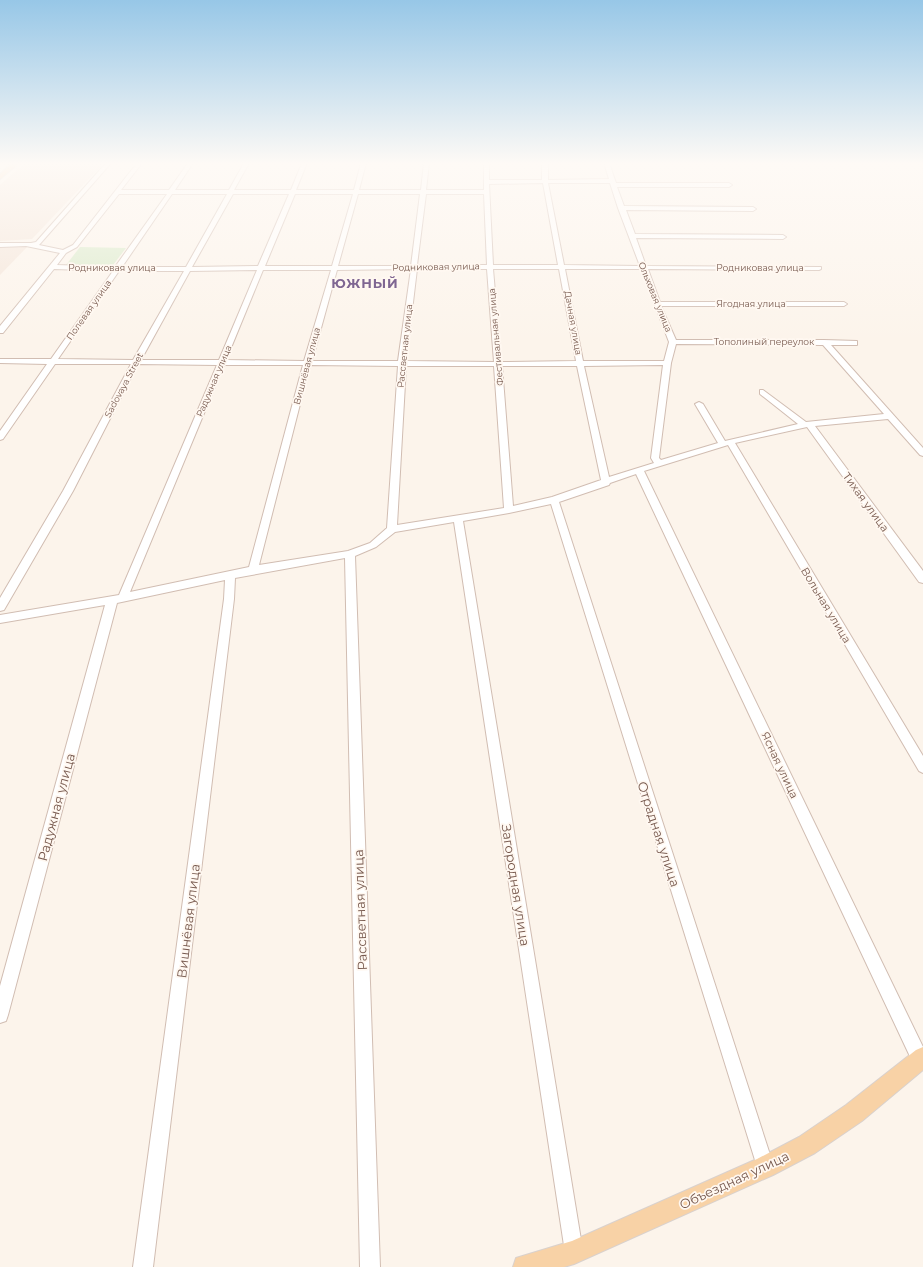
<svg xmlns="http://www.w3.org/2000/svg" width="923" height="1267" font-family="Montserrat,sans-serif">
  <rect width="100%" height="100%" fill="#fcf4eb"/>
  <g fill="#f4e5d9">
    <polygon points="25,163 104,163 32,239 0,241 0,185"/>
    <polygon points="0,245 29,245 0,275"/>
  </g>
  <polygon fill="#d9eac9" points="80,247 126,248 113,265 66,265"/>
  <g fill="none" stroke-linecap="round" stroke-linejoin="round">
    <g stroke="#d1bdb2" stroke-width="2">
      <path id="minor" d="M106,163H111L39,245L63,250L73,245L137,163H142L121,190H169L188,163H193L175,190H229L244,163H249L234,190H291L302,163H307L296,190H354L361,163H366L359,190H421L424,163H429L426,190H484V163H489V180H542V163H548V180L609,179L604,163H609L616,183H729L732,185L729,187H617L624,206L753,207L756,209L753,211L626,210L635,234L783,235L786,237L783,239L636,238L646,266L821,267V269L819,270L648,269L660,302H844L847,304L844,306H661L676,340H824L857,341V345H831L923,448V456L920,455L888,419L815,426L923,571V583L919,582L807,427L735,443L923,756V773L919,771L728,445L644,471L923,1047V1066L920,1067L914,1065L636,474L610,483L609,485L559,502L774,1167L771,1173L765,1176L759,1173L551,504L509,513L463,521L583,1252L581,1259L574,1261L567,1259L565,1252L454,522L395,532L376,547L355,556L380,1267H360L345,558L235,578L234,599L153,1267H133L224,599L225,580L117,603L8,1015L6,1021L0,1023V986L105,605L0,623V615L119,595L217,365L138,364L73,491L4,610L0,611V598L63,491L131,364H55L3,439L0,440V431L47,364L0,363V359H51L113,271L54,269L3,333H0V326L60,253L26,246L0,247V243H31L36,242ZM543,183L558,265H493L489,184ZM548,183H610L618,208L640,266L564,265ZM119,194H167L115,267L57,265L66,253L77,247ZM172,194H227L186,267H122ZM233,194H289L258,266L192,267ZM295,194H353L332,266H265ZM358,194H420L411,266H338ZM426,194H484L487,265H417ZM411,269L398,361H312L337,270ZM417,269H487L494,362L406,361ZM493,269H559L576,361L501,362ZM565,269H641L669,342L664,361H583ZM257,270L219,360H141L190,271ZM263,270H331L304,361L226,360ZM119,271H184L133,360L58,359ZM676,344L823,345L884,414L806,422L763,390H760V394L798,424L725,441L703,404L699,402L695,404L718,443L661,460L659,458L671,363ZM224,365H303L249,567L130,592ZM310,365L398,366L387,528L370,543L348,551L259,565ZM663,365L651,458L654,463L609,477L584,366ZM406,366H494L504,508L397,525ZM502,366H577L601,480L552,497L513,506Z"/>
    </g>
    <g stroke="#d9d1cd" stroke-width="2">
      <g id="major">
        <polygon points="12,163 19,163 0,179 0,174"/>
        <polygon points="923,1047 923,1070 862,1121 815,1153 773,1175 574,1264 564,1267 513,1267 516,1258 572,1241 757,1159 799,1137 846,1105 916,1050"/>
      </g>
    </g>
    <use href="#minor" fill="#fff" fill-rule="evenodd"/>
    <use href="#major" fill="#f8d2a6" fill-rule="evenodd"/>
  </g>
  <linearGradient id="sky" x2="0" y2="1"><stop stop-color="#97c7e7"/><stop offset="0.48" stop-color="#fefaf6"/><stop offset="1" stop-color="#fefaf6" stop-opacity="0"/></linearGradient>
  <rect width="923" height="341" fill="url(#sky)"/>
  <g text-anchor="middle" stroke-width="3.5" stroke-linejoin="round" paint-order="stroke">
    <g font-size="9" fill="#77594e" stroke="#fff8f1">
      <text transform="translate(436 267) rotate(-1)" y="3">Родниковая улица</text>
      <text x="112" y="271">Родниковая улица</text>
      <text x="760" y="271">Родниковая улица</text>
      <text transform="translate(655 297) rotate(68)" y="3">Ольховая улица</text>
      <text x="751" y="307">Ягодная улица</text>
      <text transform="translate(89 310) rotate(-55)" y="3">Полевая улица</text>
      <text transform="translate(573 323) rotate(80)" y="3">Дачная улица</text>
      <text transform="translate(496 337) rotate(-95)" y="3">Фестивальная улица</text>
      <text x="764" y="345">Тополиный переулок</text>
      <text transform="translate(405 346) rotate(-84)" y="3">Рассветная улица</text>
      <text transform="translate(307 366) rotate(-75)" y="3">Вишнёвая улица</text>
      <text transform="translate(214 381) rotate(-67)" y="3">Радужная улица</text>
      <text transform="translate(124 385) rotate(-62)" y="3">Sadovaya Street</text>
    </g>
    <g font-size="11" fill="#77594e" stroke="#fff8f1">
      <text transform="translate(866 502) rotate(54)" y="4">Тихая улица</text>
      <text transform="translate(826 605) rotate(59)" y="4">Вольная улица</text>
      <text transform="translate(780 765) rotate(65)" y="4">Ясная улица</text>
    </g>
    <g font-size="13" font-weight="bold" letter-spacing="1" fill="#7f6692" stroke="#fff8f1">
      <text x="365" y="288">ЮЖНЫЙ</text>
    </g>
    <g font-size="13" fill="#77594e" stroke="#fff8f1">
      <text transform="translate(56 807) rotate(-75)" y="5">Радужная улица</text>
      <text transform="translate(659 834) rotate(72)" y="5">Отрадная улица</text>
      <text transform="translate(516 885) rotate(81)" y="5">Загородная улица</text>
      <text transform="translate(360 910) rotate(-92)" y="5">Рассветная улица</text>
      <text transform="translate(188 921) rotate(-83)" y="5">Вишнёвая улица</text>
      <text transform="translate(734 1180) rotate(-25)" y="5">Объездная улица</text>
    </g>
  </g>
</svg>
